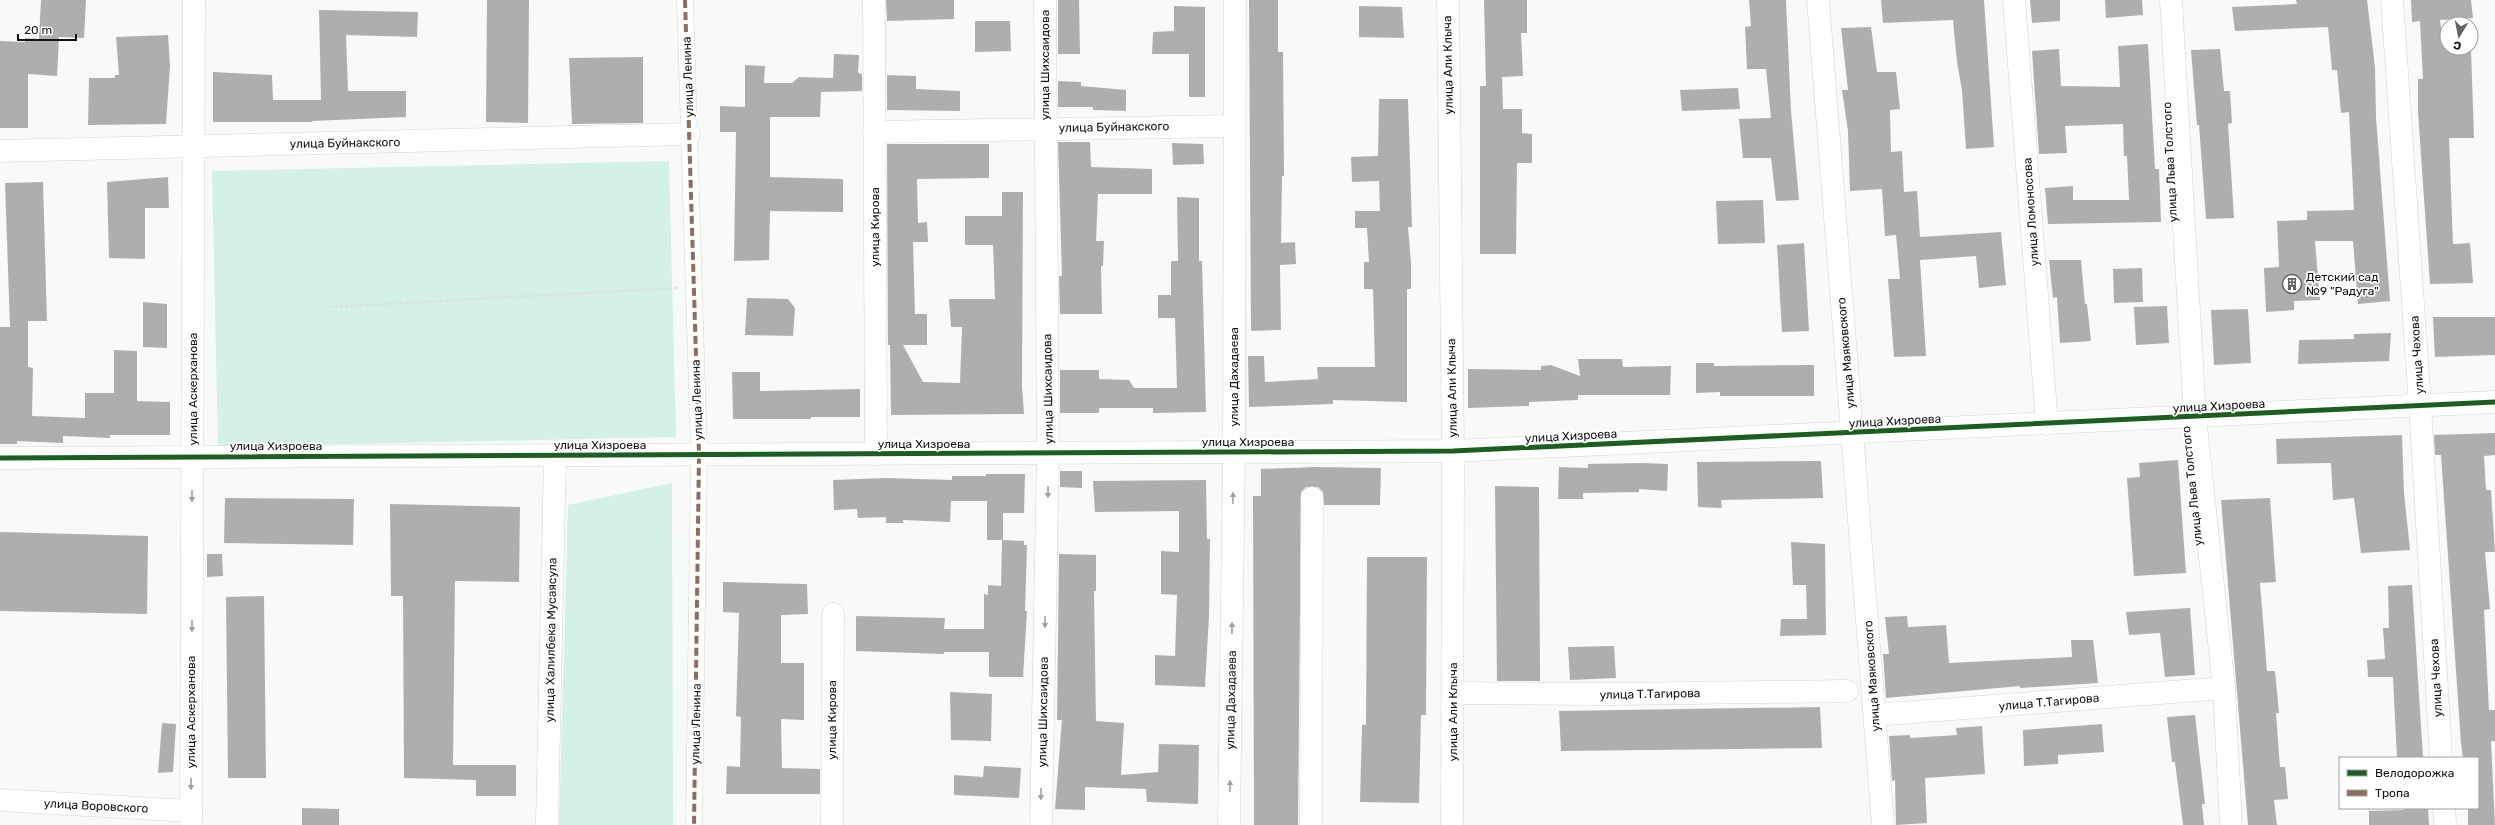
<svg xmlns="http://www.w3.org/2000/svg" width="2495" height="825" font-family="Rubik,sans-serif">
  <rect width="100%" height="100%" fill="#f8faf9"/>
  <g fill="#d3f1e7">
    <polygon points="669,161 676,437 218,447 212,171"/>
    <polygon points="672,483 673,825 559,825 568,505"/>
  </g>
  <g fill="#adafae">
    <polygon points="41,0 86,0 84,38 59,37 57,76 28,74 28,128 0,128 0,41 25,42 25,38 39,39"/>
    <polygon points="487,0 529,0 528,123 486,122"/>
    <polygon points="886,0 954,0 954,19 887,21"/>
    <polygon points="1058,0 1079,0 1080,54 1058,54"/>
    <polygon points="1249,0 1278,0 1278,52 1283,52 1284,176 1282,176 1281,243 1295,242 1296,264 1280,265 1281,330 1251,331"/>
    <polygon points="1484,0 1527,0 1527,33 1521,33 1523,76 1502,77 1503,109 1522,109 1522,133 1532,134 1532,163 1517,163 1516,254 1480,254 1480,86 1486,86"/>
    <polygon points="1749,0 1786,0 1791,111 1799,200 1776,201 1771,158 1743,158 1739,119 1771,118 1766,69 1747,69 1745,27 1751,26"/>
    <polygon points="1881,0 1984,0 1994,147 1966,149 1962,90 1957,62 1953,20 1883,23"/>
    <polygon points="2030,0 2060,0 2060,21 2032,23"/>
    <polygon points="2105,0 2142,0 2143,15 2106,18"/>
    <polygon points="2296,0 2367,0 2375,67 2376,117 2390,301 2358,304 2353,241 2315,241 2320,300 2294,301 2294,310 2266,312 2264,268 2279,267 2277,221 2307,220 2307,211 2354,210 2349,112 2341,113 2337,70 2332,70 2328,27 2235,31 2232,7 2297,4"/>
    <polygon points="2411,0 2471,0 2473,18 2440,20 2444,48 2471,49 2474,138 2449,138 2453,244 2470,243 2473,283 2430,284 2418,112 2418,79 2423,79 2420,21 2412,22"/>
    <polygon points="1174,6 1205,7 1205,97 1189,97 1189,54 1152,54 1153,32 1174,31"/>
    <polygon points="1359,6 1402,7 1404,38 1359,37"/>
    <polygon points="319,10 418,12 417,37 346,35 348,91 406,91 406,117 312,121 312,122 213,122 213,72 272,75 273,100 321,100"/>
    <polygon points="975,21 1010,21 1011,51 975,52"/>
    <polygon points="1871,27 1877,72 1896,72 1900,109 1890,110 1891,152 1902,151 1904,192 1917,191 1920,237 2001,232 2006,285 1979,288 1976,256 1920,260 1926,356 1894,357 1888,279 1900,279 1896,235 1885,236 1882,189 1850,191 1848,131 1842,90 1848,90 1841,28"/>
    <polygon points="168,35 170,66 166,124 88,125 89,78 115,78 115,75 119,75 116,37"/>
    <polygon points="2148,44 2155,169 2159,169 2161,222 2048,224 2045,188 2073,186 2073,200 2129,200 2127,156 2124,156 2123,124 2065,126 2067,153 2039,154 2032,51 2059,49 2061,86 2120,87 2118,46"/>
    <polygon points="2220,49 2224,91 2230,91 2232,123 2228,124 2234,218 2206,219 2199,125 2197,125 2191,50"/>
    <polygon points="834,54 859,55 858,73 862,74 862,91 821,92 820,117 770,117 770,177 843,179 843,212 770,211 769,260 734,261 736,132 720,132 720,106 745,107 745,65 765,66 764,83 792,83 799,77 833,78"/>
    <polygon points="643,57 643,123 572,124 569,58"/>
    <polygon points="887,75 916,76 916,89 960,91 960,111 887,110"/>
    <polygon points="1058,81 1081,82 1081,86 1126,90 1126,111 1093,110 1093,107 1058,107"/>
    <polygon points="1738,88 1740,109 1682,111 1680,90"/>
    <polygon points="1379,99 1408,99 1412,227 1408,227 1411,262 1411,289 1407,289 1407,402 1333,400 1333,404 1249,407 1248,356 1264,356 1265,382 1318,379 1317,367 1375,367 1373,289 1364,289 1364,262 1369,262 1367,228 1355,228 1355,211 1380,211 1379,181 1352,182 1351,157 1378,156"/>
    <polygon points="1058,142 1090,142 1091,167 1152,169 1152,194 1098,194 1096,241 1104,241 1103,266 1101,266 1102,314 1060,314 1059,276 1062,276"/>
    <polygon points="1172,143 1203,144 1204,164 1173,165"/>
    <polygon points="887,144 989,144 989,178 917,179 918,223 927,222 928,242 913,242 915,314 927,314 927,345 903,345 923,382 960,383 962,327 951,327 949,299 995,299 993,245 965,245 965,216 1002,216 1002,192 1023,192 1022,386 1024,414 891,415 890,345 888,345"/>
    <polygon points="168,177 169,208 145,208 145,259 109,258 107,182"/>
    <polygon points="43,182 47,321 28,321 28,367 33,368 32,416 85,418 85,393 114,393 114,350 137,351 137,401 170,402 170,435 110,435 110,438 63,436 63,443 17,441 17,444 0,444 0,327 10,327 5,183"/>
    <polygon points="1177,197 1199,198 1199,261 1202,261 1206,412 1153,413 1153,408 1099,408 1099,413 1060,413 1060,370 1099,370 1099,379 1129,380 1134,388 1177,388 1175,318 1158,318 1158,295 1171,295 1171,261 1178,261"/>
    <polygon points="1763,200 1765,243 1718,244 1716,201"/>
    <polygon points="1804,243 1809,331 1782,332 1777,245"/>
    <polygon points="2049,260 2081,260 2085,304 2087,304 2091,341 2060,343 2057,297 2053,298"/>
    <polygon points="2142,268 2143,302 2114,303 2113,269"/>
    <polygon points="747,298 788,299 795,308 793,336 745,335"/>
    <polygon points="143,302 167,304 167,348 143,347"/>
    <polygon points="2167,306 2169,343 2136,345 2134,307"/>
    <polygon points="2248,309 2251,363 2214,365 2211,310"/>
    <polygon points="2433,317 2495,317 2495,355 2435,357"/>
    <polygon points="2391,333 2389,361 2298,364 2299,340 2354,339 2354,334"/>
    <polygon points="1578,359 1622,359 1623,367 1671,366 1670,395 1578,395 1578,400 1529,402 1529,406 1468,408 1468,369 1541,370 1541,366 1551,365 1580,376"/>
    <polygon points="1696,363 1714,363 1714,366 1814,365 1814,396 1720,396 1720,392 1696,393"/>
    <polygon points="732,372 760,372 760,391 860,389 860,417 811,417 811,419 733,419"/>
    <polygon points="2495,433 2495,455 2484,456 2486,490 2491,490 2495,552 2485,552 2490,609 2484,610 2489,710 2495,710 2495,741 2491,741 2495,825 2468,825 2468,808 2478,808 2478,758 2463,758 2461,743 2441,455 2435,455 2434,435"/>
    <polygon points="2402,435 2404,493 2410,550 2361,553 2354,498 2333,500 2331,463 2277,464 2276,439"/>
    <polygon points="2178,460 2186,573 2134,576 2127,478 2140,477 2139,463"/>
    <polygon points="1821,461 1823,498 1721,500 1722,508 1698,507 1697,462"/>
    <polygon points="1642,463 1668,464 1667,491 1639,489 1639,492 1583,493 1583,499 1558,499 1559,467 1588,468 1588,464"/>
    <polygon points="1315,467 1381,468 1380,505 1324,505 1323,492 1318,487 1306,487 1301,492 1298,825 1254,825 1253,496 1261,496 1261,469"/>
    <polygon points="1060,471 1082,471 1082,488 1060,487"/>
    <polygon points="986,474 1025,474 1024,513 1003,513 1003,540 987,540 987,501 951,501 950,522 903,520 903,523 886,523 886,517 858,518 857,509 834,510 833,480 886,478 952,480 952,476 986,476"/>
    <polygon points="1206,480 1207,539 1210,539 1209,616 1205,687 1155,685 1155,655 1175,656 1177,595 1161,594 1161,551 1179,552 1179,511 1095,512 1093,481"/>
    <polygon points="1495,486 1539,487 1540,681 1497,681"/>
    <polygon points="225,498 354,499 353,545 224,543"/>
    <polygon points="2270,498 2276,582 2260,583 2267,671 2275,671 2279,713 2276,713 2280,767 2285,767 2288,799 2274,800 2277,825 2248,825 2221,500"/>
    <polygon points="390,504 520,507 519,582 455,581 453,765 516,765 516,796 476,796 476,780 404,778 403,596 391,596"/>
    <polygon points="0,532 148,536 147,614 0,611"/>
    <polygon points="1002,540 1024,541 1024,545 1027,545 1025,611 1027,611 1023,677 989,677 989,652 944,652 944,654 856,651 856,616 945,618 944,629 984,629 984,594 988,595 988,585 1001,586"/>
    <polygon points="1791,542 1825,544 1826,635 1780,636 1781,619 1807,619 1806,585 1793,585"/>
    <polygon points="207,554 222,554 223,576 207,577"/>
    <polygon points="1059,554 1096,555 1096,591 1094,591 1096,721 1124,723 1121,775 1158,772 1159,744 1199,745 1198,804 1147,802 1146,789 1085,787 1085,810 1055,809 1062,720 1057,720"/>
    <polygon points="1367,557 1427,557 1426,715 1421,715 1419,803 1360,802 1362,725 1366,725"/>
    <polygon points="723,582 807,584 808,614 781,615 781,663 804,663 804,720 781,719 782,768 820,769 820,794 726,794 727,766 740,767 741,717 736,716 739,613 723,612"/>
    <polygon points="2412,585 2423,758 2397,758 2393,677 2368,677 2367,660 2385,659 2383,628 2389,628 2388,586"/>
    <polygon points="264,596 266,778 228,778 226,597"/>
    <polygon points="2190,608 2195,675 2165,677 2160,633 2129,635 2126,612"/>
    <polygon points="1907,616 1908,627 1946,625 1949,663 2072,657 2071,640 2093,640 2098,683 2020,688 2020,686 1886,698 1883,654 1889,654 1885,617"/>
    <polygon points="1614,646 1616,678 1570,680 1568,647"/>
    <polygon points="950,692 992,694 991,741 951,740"/>
    <polygon points="1820,707 1822,748 1561,751 1559,711"/>
    <polygon points="2195,715 2205,804 2202,804 2204,825 2183,825 2175,762 2172,762 2167,717"/>
    <polygon points="162,723 176,724 173,772 158,773"/>
    <polygon points="2102,724 2104,752 2058,755 2058,764 2024,766 2023,730"/>
    <polygon points="1982,726 1985,774 1925,778 1927,823 1896,825 1895,780 1892,781 1889,736 1910,735 1910,738 1957,735 1956,728"/>
    <polygon points="984,766 1021,768 1019,798 954,795 954,775 983,777"/>
    <polygon points="302,808 339,809 339,825 302,825"/>
    <polygon points="2404,808 2428,808 2429,825 2369,825 2369,811 2404,810"/>
  </g>
  <g fill="none" stroke-linecap="round" stroke-linejoin="round">
    <g stroke="#d2d4d2" stroke-width="17">
      <polyline id="pedestrian" points="685,0 699,454 694,825"/>
    </g>
    <g stroke="#d2d4d2" stroke-width="23">
      <g id="minor">
        <polyline points="874,0 876,454"/>
        <polyline points="1448,0 1453,451 1452,825"/>
        <polyline points="1818,0 1883,825"/>
        <polyline points="2014,0 2047,424"/>
        <polyline points="2171,0 2195,417 2224,688 2231,825"/>
        <polyline points="2392,0 2420,406 2441,758"/>
        <polyline points="874,132 1234,126"/>
        <polyline points="0,151 689,134"/>
        <polyline points="0,458 1453,451 2495,402"/>
        <polyline points="1453,693 1611,694 1847,691"/>
        <polyline points="1875,715 2224,688"/>
        <polyline points="0,800 191,811"/>
        <polyline points="2444,808 2445,825"/>
        <polyline points="191,825 194,0"/>
        <polyline points="547,825 555,455"/>
        <polyline points="832,825 833,614"/>
        <polyline points="1041,825 1048,453 1045,0"/>
        <polyline points="1229,825 1234,452 1235,0"/>
        <polyline points="1311,825 1312,498"/>
      </g>
    </g>
    <polyline stroke="#dedede" stroke-width="2.5" stroke-dasharray="3 2" stroke-linecap="butt" points="330,307 677,288"/>
    <use href="#pedestrian" stroke="#fefefe" stroke-width="16"/>
    <use href="#minor" stroke="#fefefe" stroke-width="22"/>
    <polyline stroke="#8d6e63" stroke-width="4" stroke-dasharray="8 4" stroke-linecap="butt" points="685,0 699,454 694,825"/>
    <g stroke="#fff" stroke-width="8">
      <polyline id="cycleway" points="0,458 1453,451 2495,402"/>
    </g>
    <use href="#cycleway" stroke="#1b5e20" stroke-width="5"/>
  </g>
  <defs><path id="oneway-solid" d="M-6-.8H1V-3.2L6.5 0L1 3.2V.8H-6Z"/></defs>
  <g fill="#9fa09f">
    <use href="#oneway-solid" transform="translate(1048 492) rotate(91)"/>
    <use href="#oneway-solid" transform="translate(192 496) rotate(90)"/>
    <use href="#oneway-solid" transform="translate(1233 498) rotate(-89)"/>
    <use href="#oneway-solid" transform="translate(1045 622) rotate(91)"/>
    <use href="#oneway-solid" transform="translate(192 626) rotate(90)"/>
    <use href="#oneway-solid" transform="translate(1232 628) rotate(-89)"/>
    <use href="#oneway-solid" transform="translate(191 784) rotate(90)"/>
    <use href="#oneway-solid" transform="translate(1230 786) rotate(-89)"/>
    <use href="#oneway-solid" transform="translate(1041 794) rotate(91)"/>
  </g>
  <defs>
    <g id="building-ring" transform="scale(1)"><circle r="9.5" fill="#fff" stroke="#626362" stroke-width="1.5"/><path d="M-4-6H4V6H1V3H-1V6H-4ZM-2.5-4.3h1.7v1.8h-1.7ZM.8-4.3h1.7v1.8H.8ZM-2.5-1h1.7V.8h-1.7ZM.8-1h1.7V.8H.8Z" fill="#626362"/></g>
  </defs>
  <g fill-rule="evenodd">
    <use href="#building-ring" x="2292" y="284"/>
  </g>
  <g text-anchor="middle" stroke-width="3.5" stroke-linejoin="round" paint-order="stroke">
    <g font-size="12" fill="#111211" stroke="#fff">
      <text transform="translate(1045 65) rotate(-90)" y="4">улица Шихсаидова</text>
      <text transform="translate(1448 65) rotate(-91)" y="4">улица Али Клыча</text>
      <text transform="translate(688 77) rotate(-92)" y="4">улица Ленина</text>
      <text transform="translate(1114 127) rotate(-1)" y="4">улица Буйнакского</text>
      <text transform="translate(345 143) rotate(-1)" y="4">улица Буйнакского</text>
      <text transform="translate(2170 162) rotate(-93)" y="4">улица Льва Толстого</text>
      <text transform="translate(2031 212) rotate(-94)" y="4">улица Ломоносова</text>
      <text transform="translate(875 227) rotate(-90)" y="4">улица Кирова</text>
      <text transform="translate(1846 353) rotate(-95)" y="4">улица Маяковского</text>
      <text transform="translate(2417 355) rotate(-94)" y="4">улица Чехова</text>
      <text transform="translate(1234 377) rotate(-90)" y="4">улица Дахадаева</text>
      <text transform="translate(1452 388) rotate(-91)" y="4">улица Али Клыча</text>
      <text transform="translate(193 389) rotate(-90)" y="4">улица Аскерханова</text>
      <text transform="translate(1048 389) rotate(-91)" y="4">улица Шихсаидова</text>
      <text transform="translate(697 400) rotate(-92)" y="4">улица Ленина</text>
      <text transform="translate(2219 406) rotate(-3)" y="4">улица Хизроева</text>
      <text transform="translate(1895 421) rotate(-3)" y="4">улица Хизроева</text>
      <text transform="translate(1571 436) rotate(-3)" y="4">улица Хизроева</text>
      <text x="1248" y="446">улица Хизроева</text>
      <text x="924" y="448">улица Хизроева</text>
      <text x="600" y="449">улица Хизроева</text>
      <text x="276" y="450">улица Хизроева</text>
      <text transform="translate(2192 486) rotate(-96)" y="4">улица Льва Толстого</text>
      <text transform="translate(551 640) rotate(-89)" y="4">улица Халилбека Мусаясула</text>
      <text transform="translate(1872 676) rotate(-94)" y="4">улица Маяковского</text>
      <text transform="translate(2436 678) rotate(-93)" y="4">улица Чехова</text>
      <text transform="translate(1650 694) rotate(-1)" y="4">улица Т.Тагирова</text>
      <text transform="translate(1231 700) rotate(-89)" y="4">улица Дахадаева</text>
      <text transform="translate(2049 702) rotate(-5)" y="4">улица Т.Тагирова</text>
      <text transform="translate(191 712) rotate(-90)" y="4">улица Аскерханова</text>
      <text transform="translate(1043 712) rotate(-89)" y="4">улица Шихсаидова</text>
      <text transform="translate(1453 712) rotate(-90)" y="4">улица Али Клыча</text>
      <text transform="translate(832 720) rotate(-90)" y="4">улица Кирова</text>
      <text transform="translate(696 724) rotate(-89)" y="4">улица Ленина</text>
      <text transform="translate(96 806) rotate(3)" y="4">улица Воровского</text>
    </g>
    <g font-size="12" fill="#111211" stroke="#fff" text-anchor="start">
      <text x="2306" y="281">Детский сад<tspan x="2306" dy="14">№9 "Радуга"</tspan></text>
    </g>
  </g>
  <rect x="2339" y="757" width="140" height="52" fill="#ffffff" stroke="#a0a0a0"/>
  <rect x="2347" y="770" width="20" height="6" fill="#1b5e20" stroke="#a0a0a0"/>
  <text x="2375" y="777" font-size="12" fill="#111211">Велодорожка</text>
  <rect x="2347" y="790" width="20" height="6" fill="#8d6e63" stroke="#a0a0a0"/>
  <text x="2375" y="797" font-size="12" fill="#111211">Тропа</text>
  <g transform="translate(2459 36) rotate(190)"><circle r="19" fill="#ffffff" stroke="#a0a0a0"/>
  <path d="M0-3L7 15L0 10L-7 15Z" fill="#626362"/>
  <text y="-6" font-size="11" font-weight="bold" text-anchor="middle" fill="#111211">С</text>
  </g>
  <path d="M18 34v6h58v-6" fill="none" stroke="#111211" stroke-width="2"/>
  <text x="24" y="34" font-size="12" fill="#111211" stroke="#ffffff" stroke-width="3" paint-order="stroke">20 m</text>
</svg>
